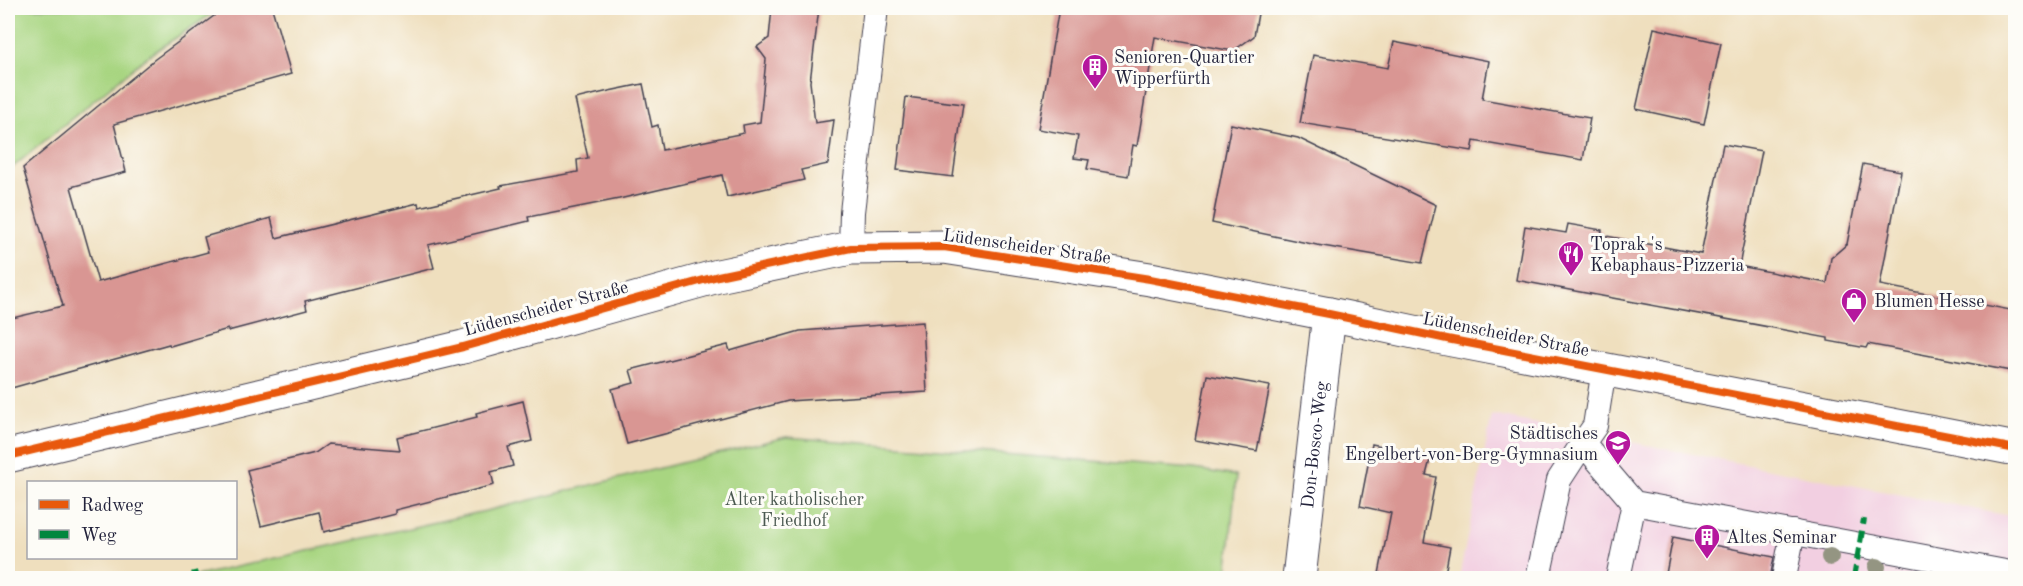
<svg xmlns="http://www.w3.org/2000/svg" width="2023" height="586" font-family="'Old Standard TT',serif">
  <rect width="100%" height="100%" fill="#fdfcf7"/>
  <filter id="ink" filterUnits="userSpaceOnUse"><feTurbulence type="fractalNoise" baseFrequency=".0167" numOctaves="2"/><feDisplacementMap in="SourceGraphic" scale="12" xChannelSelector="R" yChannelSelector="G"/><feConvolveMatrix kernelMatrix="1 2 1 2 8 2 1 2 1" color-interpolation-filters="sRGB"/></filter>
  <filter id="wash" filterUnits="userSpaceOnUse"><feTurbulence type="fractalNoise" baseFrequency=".008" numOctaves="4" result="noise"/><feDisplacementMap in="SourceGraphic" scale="24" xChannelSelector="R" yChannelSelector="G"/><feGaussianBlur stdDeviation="1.35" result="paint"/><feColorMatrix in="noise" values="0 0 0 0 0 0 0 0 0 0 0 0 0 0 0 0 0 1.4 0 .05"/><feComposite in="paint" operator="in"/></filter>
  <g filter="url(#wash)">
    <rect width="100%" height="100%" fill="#efdfbe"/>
    <polygon fill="#f2cfe1" points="1492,415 2015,517 2015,578 1459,578"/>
    <g fill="#a8d581" stroke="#657c5e" stroke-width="1.5">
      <polygon points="8,8 221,8 148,56 8,171"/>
      <polygon points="786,437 1194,469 1236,476 1227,578 187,578 490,510"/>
    </g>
    <g id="blocks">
      <g fill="#d99693">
        <polygon points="225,8 272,8 291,74 114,124 126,172 71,187 98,282 208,252 204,237 271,218 276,238 418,203 419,207 501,188 500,186 578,172 577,160 588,158 575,99 609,91 643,84 652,127 658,125 662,150 744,133 743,125 760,122 766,59 757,47 769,38 772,8 819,8 810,82 815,123 834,120 828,164 801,170 804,180 727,197 722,175 619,199 528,217 529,221 428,245 434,268 305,301 307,310 228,331 228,329 170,346 169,344 8,389 8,319 63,306 23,168 155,59"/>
        <polygon points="1059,8 1259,8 1254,36 1233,51 1155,37 1137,146 1133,145 1128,176 1087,169 1089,160 1074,158 1078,136 1038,129"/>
        <polygon points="1654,28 1721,43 1704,124 1636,109"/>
        <polygon points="1394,42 1489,61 1482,99 1590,118 1583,160 1474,141 1472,151 1300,123 1313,55 1388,68"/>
        <polygon points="906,97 963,104 953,177 897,170"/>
        <polygon points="1231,124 1298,138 1436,205 1422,263 1317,245 1212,223"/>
        <polygon points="1723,144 1762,151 1739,266 1827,283 1831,258 1847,244 1863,164 1901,171 1880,285 2016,311 2016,372 1868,344 1866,348 1828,341 1828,338 1516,280 1525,226 1566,233 1568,224 1602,230 1601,235 1701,254"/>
        <polygon points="923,322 927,392 788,401 627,444 612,389 634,383 630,370 728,345 730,351 800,331"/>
        <polygon points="1207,375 1270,386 1257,451 1195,440"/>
        <polygon points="523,401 532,441 508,447 513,466 491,472 494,485 395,510 395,514 324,532 319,512 261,526 247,470 315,453 328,444 400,450 397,437 477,417 476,413"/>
        <polygon points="1372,444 1431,456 1426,475 1436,477 1424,542 1450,547 1444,579 1378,579 1391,513 1360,506"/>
        <polygon points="1673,537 1774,557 1770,579 1665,579"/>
      </g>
    </g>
  </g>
  <g filter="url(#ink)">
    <use href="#blocks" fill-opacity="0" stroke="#413e4f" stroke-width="1.5"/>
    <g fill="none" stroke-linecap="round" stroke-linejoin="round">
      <g stroke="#413e4f" stroke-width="26">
        <g id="service">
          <polyline points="851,248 852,212 876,8"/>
          <polyline points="1604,369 1595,426 1583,443 1634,503 2016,574"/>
          <polyline points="1538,578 1559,480 1583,443"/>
          <polyline points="1618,578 1634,503"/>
          <polyline points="1784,578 1793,532"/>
        </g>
      </g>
      <g stroke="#413e4f" stroke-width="35">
        <g id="minor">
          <path id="s1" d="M1299,578L1329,314"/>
        </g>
      </g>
      <g stroke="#413e4f" stroke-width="35">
        <polyline id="secondary" points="8,456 463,347 718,276 851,248 944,247 1150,279 1329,314 1447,339 2016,449"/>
      </g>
      <use href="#service" stroke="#fff" stroke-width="24"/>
      <use href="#minor" stroke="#fff" stroke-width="33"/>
      <use href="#secondary" stroke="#fff" stroke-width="33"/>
      <g stroke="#00873e" stroke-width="6" stroke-dasharray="12 6" stroke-linecap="butt">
        <polyline points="194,571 196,578"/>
        <polyline points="1854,578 1864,519"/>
      </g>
      <g stroke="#fdfcf7" stroke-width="11">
        <polyline id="cycleway" points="8,456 463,347 718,276 851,248 944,247 1150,279 1329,314 1447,339 2016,449"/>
      </g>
      <use href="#cycleway" stroke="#e8590c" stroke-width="8"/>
    </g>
    <g fill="#949582">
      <circle cx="1830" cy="557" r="9"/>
      <circle cx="1877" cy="567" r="9"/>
    </g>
  </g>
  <defs>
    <g id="building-pin" transform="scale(1.35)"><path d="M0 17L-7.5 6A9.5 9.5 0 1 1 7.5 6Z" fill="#b5179e" stroke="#fdfcf7"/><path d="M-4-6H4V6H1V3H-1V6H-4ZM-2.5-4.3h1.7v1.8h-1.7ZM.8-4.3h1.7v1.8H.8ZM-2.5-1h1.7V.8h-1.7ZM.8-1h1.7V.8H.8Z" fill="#fff"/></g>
    <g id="restaurant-pin" transform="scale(1.35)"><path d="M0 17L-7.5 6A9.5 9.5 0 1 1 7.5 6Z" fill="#b5179e" stroke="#fdfcf7"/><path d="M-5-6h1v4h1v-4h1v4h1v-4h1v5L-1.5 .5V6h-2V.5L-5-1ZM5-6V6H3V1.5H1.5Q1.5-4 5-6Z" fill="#fff"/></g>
    <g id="shop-pin" transform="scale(1.35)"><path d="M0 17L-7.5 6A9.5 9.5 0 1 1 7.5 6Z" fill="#b5179e" stroke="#fdfcf7"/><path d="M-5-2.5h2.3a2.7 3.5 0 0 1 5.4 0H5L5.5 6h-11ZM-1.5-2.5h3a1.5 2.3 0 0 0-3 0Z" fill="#fff"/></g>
    <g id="school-pin" transform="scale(1.35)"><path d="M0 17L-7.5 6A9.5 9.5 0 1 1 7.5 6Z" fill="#b5179e" stroke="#fdfcf7"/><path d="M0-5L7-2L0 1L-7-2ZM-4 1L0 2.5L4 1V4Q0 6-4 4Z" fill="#fff"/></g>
  </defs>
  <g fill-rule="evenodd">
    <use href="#building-pin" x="1095" y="67"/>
    <use href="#restaurant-pin" x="1571" y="254"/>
    <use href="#shop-pin" x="1854" y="301"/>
    <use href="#school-pin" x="1618" y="443"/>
    <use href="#building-pin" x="1707" y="537"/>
  </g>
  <g text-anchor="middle" stroke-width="6" stroke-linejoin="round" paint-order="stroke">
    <g font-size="18" fill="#22223b" stroke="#fdfcf7" text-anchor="start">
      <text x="1114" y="63">Senioren-Quartier<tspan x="1114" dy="21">Wipperfürth</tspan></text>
      <text x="1590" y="250">Toprak 's<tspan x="1590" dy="21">Kebaphaus-Pizzeria</tspan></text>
      <text x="1874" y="307">Blumen Hesse</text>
      <text x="1598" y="439" text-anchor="end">Städtisches<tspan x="1598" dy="21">Engelbert-von-Berg-Gymnasium</tspan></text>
      <text x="1726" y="543">Altes Seminar</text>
    </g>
    <g font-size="18" fill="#22223b" stroke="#fdfcf7">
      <text transform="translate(1027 246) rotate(8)" y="6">Lüdenscheider Straße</text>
      <text transform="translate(546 308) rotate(-15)" y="6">Lüdenscheider Straße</text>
      <text transform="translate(1506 334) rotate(11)" y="6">Lüdenscheider Straße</text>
      <text dy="6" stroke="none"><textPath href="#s1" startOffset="134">Don-Bosco-Weg</textPath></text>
    </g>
    <g font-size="18" fill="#4a5850" stroke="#fdfcf7">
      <text x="794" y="505">Alter katholischer<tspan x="794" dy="21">Friedhof</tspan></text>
    </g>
  </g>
  <rect width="2023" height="586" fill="none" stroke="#fdfcf7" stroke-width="30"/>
  <rect x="27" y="481" width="210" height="78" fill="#fdfcf7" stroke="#a5a5ac" stroke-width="1.5"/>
  <rect x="39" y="500" width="30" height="9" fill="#e8590c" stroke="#a5a5ac" stroke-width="1.5"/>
  <text x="81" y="511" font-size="18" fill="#22223b">Radweg</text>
  <rect x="39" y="530" width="30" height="9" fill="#00873e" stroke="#a5a5ac" stroke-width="1.5"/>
  <text x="81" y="541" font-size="18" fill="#22223b">Weg</text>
</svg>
